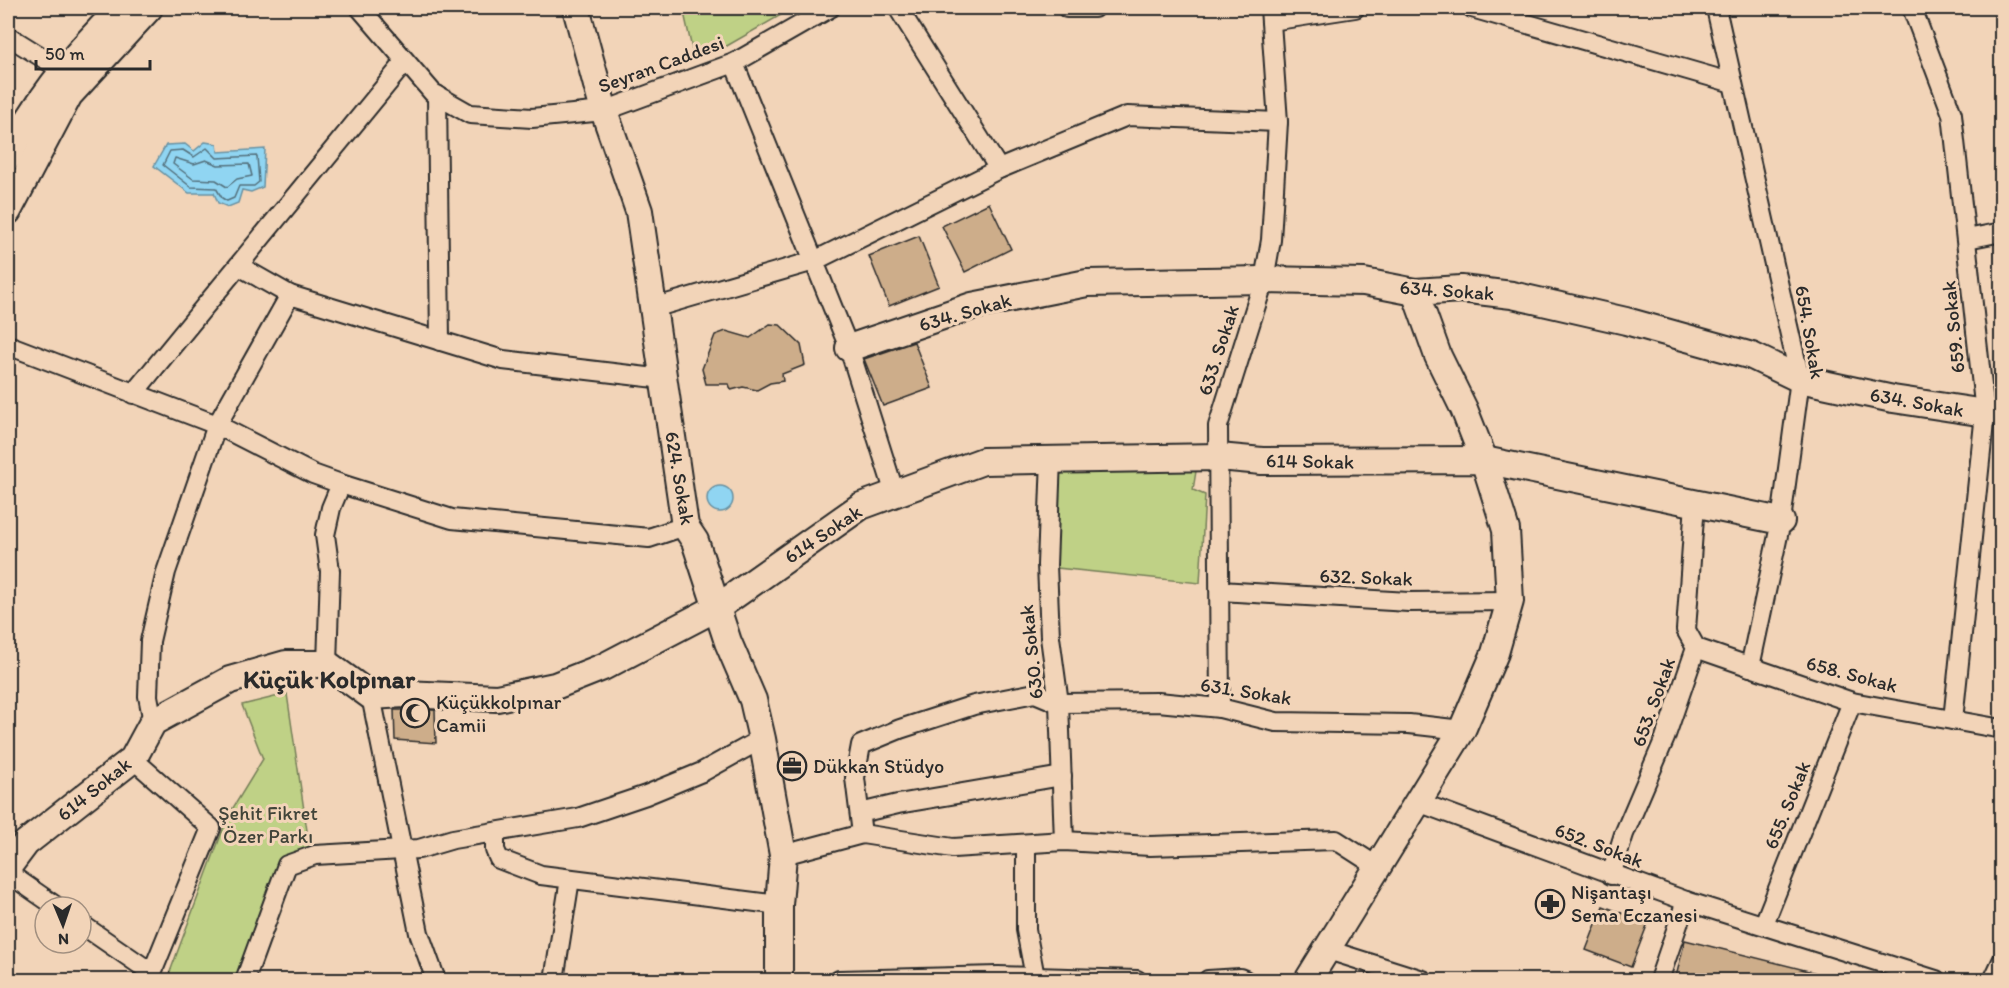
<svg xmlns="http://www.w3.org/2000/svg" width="2009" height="988" font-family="Itim,sans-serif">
  <rect width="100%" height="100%" fill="#f2d4b8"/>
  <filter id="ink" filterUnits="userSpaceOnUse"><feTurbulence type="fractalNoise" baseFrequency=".0167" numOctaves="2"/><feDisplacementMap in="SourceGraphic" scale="12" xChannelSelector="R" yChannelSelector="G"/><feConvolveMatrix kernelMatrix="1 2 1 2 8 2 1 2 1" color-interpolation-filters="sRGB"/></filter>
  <g filter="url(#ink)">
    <g fill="#bfd186" stroke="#757e58" stroke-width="1.5">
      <polygon points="683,8 793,8 725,47 694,58"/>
      <polygon points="1197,465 1193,490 1205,495 1200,583 1057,568 1058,469"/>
      <polygon points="287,694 311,858 284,860 240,980 167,980 228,816 263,759 242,705"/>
    </g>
    <g fill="#90d5f2" stroke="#6891a2" stroke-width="1.5">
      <polygon points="205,142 217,144 218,152 265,149 263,187 251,192 242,190 238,203 228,207 218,203 214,193 189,193 154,166 166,145 185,144 194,151"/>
      <circle cx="720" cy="499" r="13"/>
    </g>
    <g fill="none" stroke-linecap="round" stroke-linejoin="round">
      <g stroke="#536f7b" stroke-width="1.5">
        <polygon points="207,148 217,158 257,156 259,182 254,186 239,186 234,198 227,201 222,198 216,188 191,187 163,165 170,151 183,150 194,157"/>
        <polygon points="175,158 194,164 206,160 218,165 249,164 252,176 237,179 227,187 216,180 193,179 173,164"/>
      </g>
    </g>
    <g fill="#cdad8a" stroke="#2b2b2b" stroke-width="1.5">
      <polygon points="989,203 1011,249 965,272 942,226"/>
      <polygon points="919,236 939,286 889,306 869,256"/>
      <polygon points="770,324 780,325 801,345 805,365 782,374 783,381 770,383 757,390 743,387 731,390 729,384 706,384 702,369 715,335 726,331 750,338"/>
      <polygon points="914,342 932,388 883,406 864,359"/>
      <polygon points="394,710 435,710 436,743 395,740"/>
      <polygon points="1603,906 1648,923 1631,967 1586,950"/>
      <polygon points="1685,940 1829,976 1828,981 1675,981"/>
    </g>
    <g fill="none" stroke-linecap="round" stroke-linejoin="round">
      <g stroke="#2b2b2b" stroke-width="22">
        <g id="street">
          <polyline points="360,8 433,93 470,114 532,118 604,111 734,63 830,8"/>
          <polyline points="898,8 999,169"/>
          <polyline points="1067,8 1094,8"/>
          <polyline points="1472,8 1733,83"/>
          <polyline points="1716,8 1800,379 1781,521 1750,667"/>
          <polyline points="1912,8 1952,114 1985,413 1953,720"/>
          <polyline points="1271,21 1355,8"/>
          <polyline points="8,36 64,71"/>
          <polyline points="734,63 849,348 895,494"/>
          <polyline points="437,95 440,341"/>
          <polyline points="1967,239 2002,232"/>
          <polyline points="239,266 290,295"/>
          <polyline points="653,308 814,261 999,169 1127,116 1278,122"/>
          <polyline points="8,345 217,425 313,474 341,484 331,508 325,535 330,571 327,664"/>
          <polyline points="133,394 405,62"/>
          <polyline points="1051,458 1047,565 1050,637 1059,703 1064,841"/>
          <polyline points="341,484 452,519 649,538 685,526"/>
          <polyline points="1220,591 1409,602 1510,601"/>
          <polyline points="1696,648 1852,702 2002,729"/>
          <polyline points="371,696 419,933 436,980"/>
          <polyline points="1220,708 1218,426 1264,280 1271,240 1278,122 1270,8"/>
          <polyline points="153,722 148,696 150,641 166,572 217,425 290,295 503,360 664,379"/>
          <polyline points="133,759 211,828 149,980"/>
          <polyline points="1418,802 1686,901 1936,980"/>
          <polyline points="860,813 898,804 1062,776"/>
          <polyline points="495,832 495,850 499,859 541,875 779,905"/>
          <polyline points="862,834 953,848 1064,841 1150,846 1336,840 1378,867"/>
          <polyline points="1026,844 1026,930 1035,977"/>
          <polyline points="783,855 862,834 855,778 861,745 900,729 974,705 1035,693 1059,703 1158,702 1220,708 1276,722 1409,724 1462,730"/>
          <polyline points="8,873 57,907"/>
          <polyline points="1611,875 1624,834 1665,738 1696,648 1686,630 1695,503"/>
          <polyline points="81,924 152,973"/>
          <polyline points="1764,924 1852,702"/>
          <polyline points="1328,950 1423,980"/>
          <polyline points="245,980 287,865 315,855 419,849 453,839 578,818 646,795 702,772 762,739"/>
          <polyline points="554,980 570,879"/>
          <polyline points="839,980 998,976 1137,980"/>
          <polyline points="1208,980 1240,978 1245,980"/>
          <polyline points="1659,980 1686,901"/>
          <polyline points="1993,980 2002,961"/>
        </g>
      </g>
      <g stroke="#2b2b2b" stroke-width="30">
        <g id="secondary">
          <polyline points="576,8 604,111 639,211 685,526 695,541 728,642 753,700 762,739 783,855 779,905 779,980"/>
          <path d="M8,157C35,101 77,51 121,8"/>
          <polyline points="8,211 69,95 149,8"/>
          <polyline points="849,348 972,306 1087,283 1264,280 1364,282 1415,292 1461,289 1512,295 1626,321 1752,356 1800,379 1893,399 1985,413 2002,412"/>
          <polyline points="8,867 26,843 133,759 153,722 230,680 286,664 327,664 371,696 404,694 497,698 555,686 603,667 718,607 861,506 983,461 1219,457 1262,461 1484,460 1781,521"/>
          <polyline points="1308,980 1462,730 1495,653 1510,601 1506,530 1484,460 1464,409 1438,356 1415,292"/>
        </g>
      </g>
      <use href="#street" stroke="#f2d4b8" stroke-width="18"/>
      <use href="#secondary" stroke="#f2d4b8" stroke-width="26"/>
    </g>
  </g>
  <defs>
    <g id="mosque-ring" transform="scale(1.5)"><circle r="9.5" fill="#f2d4b8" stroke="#2b2b2b" stroke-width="1.5"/><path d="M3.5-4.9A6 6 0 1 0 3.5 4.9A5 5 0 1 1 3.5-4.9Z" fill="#2b2b2b"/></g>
    <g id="office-ring" transform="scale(1.5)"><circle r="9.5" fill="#f2d4b8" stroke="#2b2b2b" stroke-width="1.5"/><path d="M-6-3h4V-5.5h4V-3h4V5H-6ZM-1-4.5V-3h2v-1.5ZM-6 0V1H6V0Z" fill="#2b2b2b"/></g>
    <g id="pharmacy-ring" transform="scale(1.5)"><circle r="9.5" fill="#f2d4b8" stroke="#2b2b2b" stroke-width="1.5"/><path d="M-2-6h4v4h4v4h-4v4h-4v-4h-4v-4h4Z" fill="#2b2b2b"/></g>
  </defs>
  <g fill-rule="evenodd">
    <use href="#mosque-ring" x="415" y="713"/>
    <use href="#office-ring" x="792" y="766"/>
    <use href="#pharmacy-ring" x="1550" y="904"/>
  </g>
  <g text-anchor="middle" stroke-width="6" stroke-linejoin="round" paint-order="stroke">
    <g font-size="20" fill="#2b2b2b" stroke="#f2d4b8">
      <text transform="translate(661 64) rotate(-20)" y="7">Seyran Caddesi</text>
      <text transform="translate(1447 290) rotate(4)" y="7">634. Sokak</text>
      <text transform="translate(965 312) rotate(-16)" y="7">634. Sokak</text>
      <text transform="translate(1953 327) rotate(-96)" y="7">659. Sokak</text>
      <text transform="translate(1810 332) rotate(80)" y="7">654. Sokak</text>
      <text transform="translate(1218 350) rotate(-72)" y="7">633. Sokak</text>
      <text transform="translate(1917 402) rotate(10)" y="7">634. Sokak</text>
      <text transform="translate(1310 461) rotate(1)" y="7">614 Sokak</text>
      <text transform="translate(680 478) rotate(80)" y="7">624. Sokak</text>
      <text transform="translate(823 534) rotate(-34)" y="7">614 Sokak</text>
      <text transform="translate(1366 577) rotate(2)" y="7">632. Sokak</text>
      <text transform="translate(1031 652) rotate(-96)" y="7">630. Sokak</text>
      <text transform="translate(1852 674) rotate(15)" y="7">658. Sokak</text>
      <text transform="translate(1246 691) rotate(9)" y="7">631. Sokak</text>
      <text transform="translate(1653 702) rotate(-70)" y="7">653. Sokak</text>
      <text transform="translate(94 789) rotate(-39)" y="7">614 Sokak</text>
      <text transform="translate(1787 805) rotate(-68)" y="7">655. Sokak</text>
      <text transform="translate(1599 845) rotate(21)" y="7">652. Sokak</text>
    </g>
    <g font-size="20" fill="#2b2b2b" stroke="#f2d4b8" text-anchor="start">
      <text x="436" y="709">Küçükkolpınar<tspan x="436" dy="23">Camii</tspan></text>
      <text x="813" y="773">Dükkan Stüdyo</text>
      <text x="1571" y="899">Nişantaşı<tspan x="1571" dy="23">Sema Eczanesi</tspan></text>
    </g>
    <g font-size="20" fill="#414439" stroke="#f2d4b8">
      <text x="268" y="820">Şehit Fikret<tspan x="268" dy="23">Özer Parkı</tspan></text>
    </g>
    <g font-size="26" font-weight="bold" fill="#2b2b2b" stroke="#f2d4b8">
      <text x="329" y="688">Küçük Kolpınar</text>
    </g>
  </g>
  <rect width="2009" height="988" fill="none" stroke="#f2d4b8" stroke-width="30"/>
  <rect x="15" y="15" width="1979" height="958" fill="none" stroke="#2b2b2b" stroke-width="2" filter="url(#ink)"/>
  <g transform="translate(63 925) rotate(178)"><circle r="28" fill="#f2d4b8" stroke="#a29080" stroke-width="1.5"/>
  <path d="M0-4.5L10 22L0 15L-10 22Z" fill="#2b2b2b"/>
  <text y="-9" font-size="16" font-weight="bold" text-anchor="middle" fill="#2b2b2b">N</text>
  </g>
  <path d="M36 60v9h114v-9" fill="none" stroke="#2b2b2b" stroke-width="3"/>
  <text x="45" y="60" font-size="18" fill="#2b2b2b" stroke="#f2d4b8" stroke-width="4.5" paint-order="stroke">50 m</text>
</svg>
